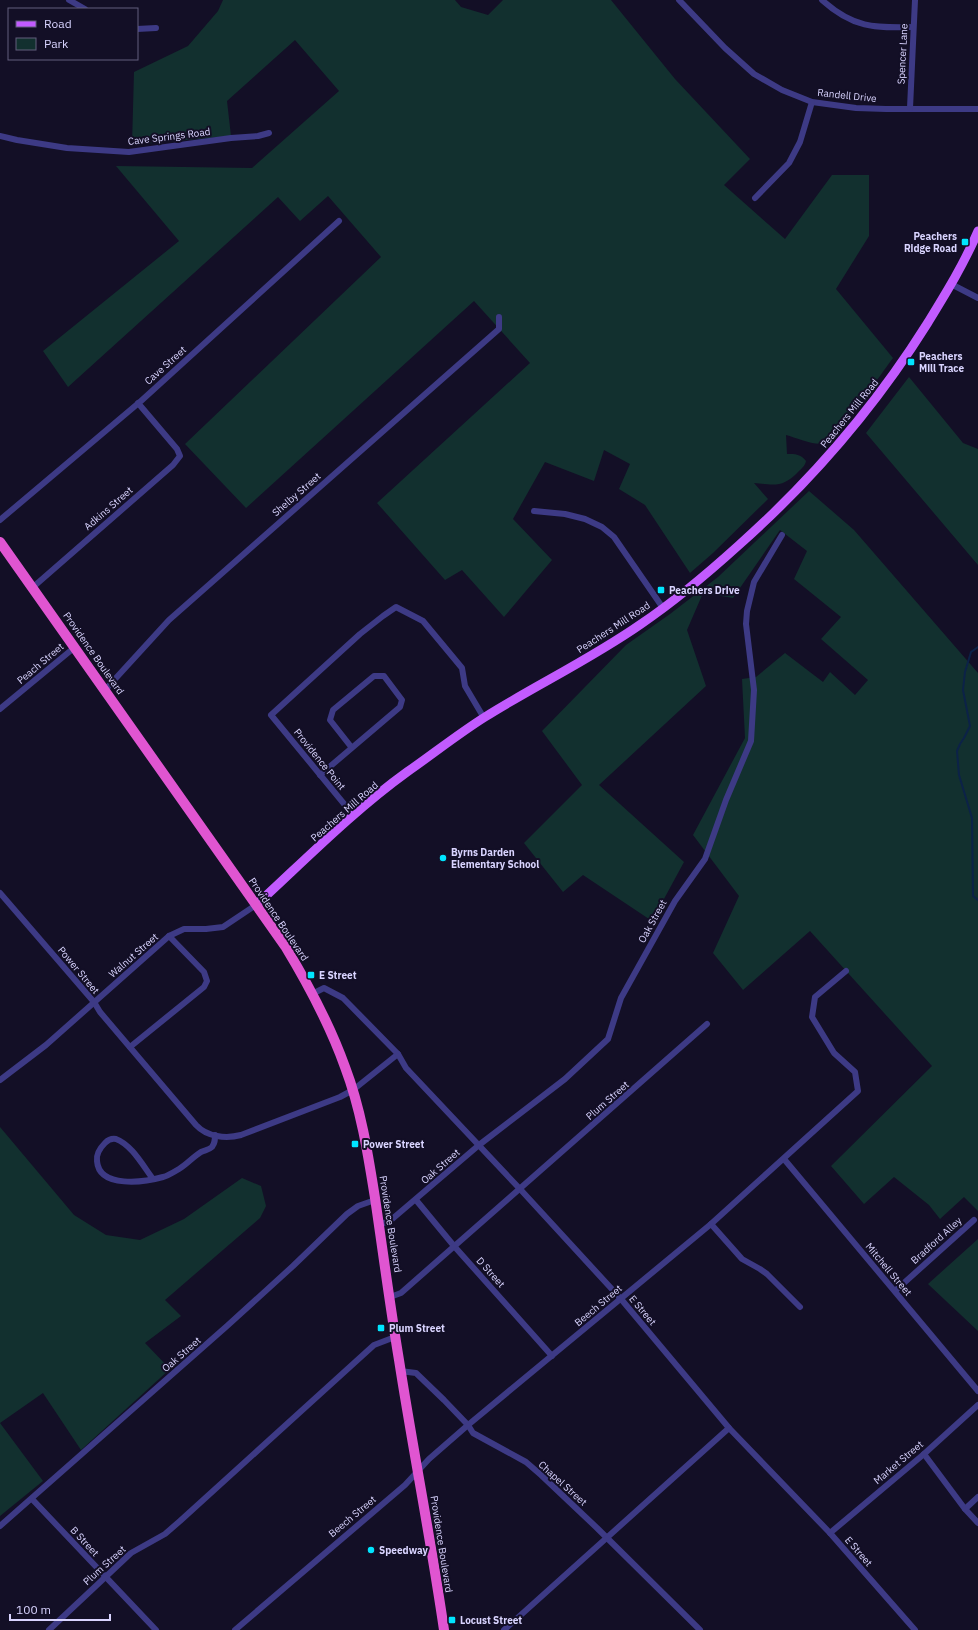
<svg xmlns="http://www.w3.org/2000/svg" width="978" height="1630" font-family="'IBM Plex Sans',sans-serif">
  <rect width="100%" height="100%" fill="#130f26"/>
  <g fill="#12302f">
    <path d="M223,0H455L461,7L488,15L503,0H611L675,79L750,159L724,185L785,239L832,175H869V236L836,289L893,358C883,371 837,439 825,443C814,446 797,438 786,435L787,454C795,454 801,454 806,461C805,466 802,468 799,471C783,488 775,485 754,483L768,499L713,553L690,573L645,505L619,489L630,464L604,450L594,481L545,462L513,519L552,560L504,617L462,570L445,580L377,503L530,363L474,301L246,508L185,444L381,257L328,196L300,221L278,197L68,387L43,351L179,241L116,166L252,168L339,91L295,40L227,101L231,136L132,145L134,72L188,46L218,11Z"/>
    <polygon points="909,377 963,443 978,449 978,565 866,433"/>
    <polygon points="809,491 854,530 978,673 978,1211 964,1197 940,1219 929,1205 894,1177 864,1204 831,1166 932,1066 810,931 743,990 713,953 739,896 693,835 745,738 742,679 756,677 785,653 823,682 830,672 855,695 868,680 821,639 841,617 794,579 807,551 780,530 733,598 703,593 687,630 706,686 599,785 684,862 652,921 583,875 563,892 524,843 582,785 542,731 626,645 670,614 718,577"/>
    <polygon points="0,1127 74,1215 106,1235 140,1240 184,1219 242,1178 261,1186 266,1206 260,1218 165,1300 181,1316 145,1343 170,1369 81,1450 43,1393 0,1423 43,1481 0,1516"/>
    <polygon points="978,1239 978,1331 928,1284"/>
  </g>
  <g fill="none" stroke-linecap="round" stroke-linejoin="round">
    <polyline stroke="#0c2248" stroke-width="2" points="978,647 971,652 965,672 963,690 970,726 964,738 960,744 957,751 959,775 972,818 973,896 978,900"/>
    <g stroke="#3d3a85" stroke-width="6">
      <polyline points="69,0 85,9"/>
      <polyline points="679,0 725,48 754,74 782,90 812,102 856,108 886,109 978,109"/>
      <path d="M822,0C853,28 874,28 913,27"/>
      <polyline points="137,29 156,28"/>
      <polyline points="910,108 915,0"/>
      <polyline points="0,136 17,140 67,148 129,152 231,138 258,136 269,133"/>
      <polyline points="755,198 789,163 800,142 812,102"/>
      <polyline points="951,284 978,298"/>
      <polyline points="534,511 565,514 585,519 602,527 614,537 663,608"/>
      <polyline points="0,520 141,401 339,221"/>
      <polyline points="32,588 173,465 180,456 177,449 138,403"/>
      <polyline points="105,690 169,620 499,329 499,317"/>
      <polyline points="0,709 75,647"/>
      <polyline points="320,775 400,707 402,700 384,676 374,676 333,710 330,720 352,748"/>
      <polyline points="354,816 271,715 360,634 383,616 396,607 423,621 462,668 465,686 484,718"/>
      <path d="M0,893L94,1002L100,1012L196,1125C207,1137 226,1139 241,1135L340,1097L353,1090L398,1054"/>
      <polyline points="312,994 324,988 343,998 398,1054 406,1068 520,1189 621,1299 729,1428 830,1533 915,1630"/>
      <polyline points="130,1047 204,987 207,981 204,972 169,936"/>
      <polyline points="0,1080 46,1045 169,936 184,929 206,929 223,927 256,905"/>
      <polyline points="784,1159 978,1391"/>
      <path d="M153,1179C143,1166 132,1145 116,1139C111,1138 108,1140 105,1143C100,1148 96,1154 97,1161C99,1189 145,1182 163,1177C168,1176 174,1172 179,1169C187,1164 193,1157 201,1152C205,1150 209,1150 212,1147C215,1143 215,1140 215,1135"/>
      <polyline points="416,1200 454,1246 552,1356"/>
      <polyline points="711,1224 742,1259 760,1269 767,1274 800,1307"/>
      <polyline points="379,1225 391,1220 479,1145 565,1079 608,1039 621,998 675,901 705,859 726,800 751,741 754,690 746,624 747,611 754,582 782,535"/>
      <polyline points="895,1291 974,1220"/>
      <polyline points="390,1297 401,1293 707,1024"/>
      <polyline points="400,1371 416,1373 444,1400 468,1425 473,1433 526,1462 541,1475 597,1528 700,1630"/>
      <polyline points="924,1454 965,1509 978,1523"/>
      <polyline points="32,1499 156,1630"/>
      <polyline points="965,1509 978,1497"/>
      <polyline points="0,1526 227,1326 293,1266 347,1214 358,1206 375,1200"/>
      <polyline points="830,1533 924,1454 978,1405"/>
      <polyline points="49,1630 131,1553 165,1534 180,1521 374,1345 395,1337"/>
      <polyline points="235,1630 405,1485 429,1459 468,1425 711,1224 858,1091 855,1072 834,1053 812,1017 815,997 846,971"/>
      <polyline points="504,1630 729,1428"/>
    </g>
    <path stroke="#c25bff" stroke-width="9" d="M256,905C305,860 353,811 407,772C433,754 458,734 485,717C536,685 591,659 641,624C675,601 708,573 739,545C812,480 875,407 927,324C946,293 964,264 978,231"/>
    <path stroke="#e055d1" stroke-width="10" d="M0,542L285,946C308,984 330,1025 345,1067C361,1109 368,1154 375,1198C383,1252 390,1306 399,1360C413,1450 431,1540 444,1630"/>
  </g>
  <g fill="#00e5ff" stroke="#130f26" stroke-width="1.5">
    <rect x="961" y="238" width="8" height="8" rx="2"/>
    <rect x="907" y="358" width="8" height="8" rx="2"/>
    <rect x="657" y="586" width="8" height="8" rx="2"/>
    <circle cx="443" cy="858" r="4"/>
    <rect x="307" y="971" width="8" height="8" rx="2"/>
    <rect x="351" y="1140" width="8" height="8" rx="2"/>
    <rect x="377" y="1324" width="8" height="8" rx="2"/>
    <circle cx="371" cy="1550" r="4"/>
    <rect x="448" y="1616" width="8" height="8" rx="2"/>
  </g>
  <g text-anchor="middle" stroke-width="4" stroke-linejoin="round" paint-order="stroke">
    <g font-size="10" fill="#d9d4ff" stroke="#130f26">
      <text transform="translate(902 54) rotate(-87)" y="4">Spencer Lane</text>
      <text transform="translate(847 95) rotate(6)" y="4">Randell Drive</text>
      <text transform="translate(169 136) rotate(-7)" y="4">Cave Springs Road</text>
      <text transform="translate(165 365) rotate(-42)" y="4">Cave Street</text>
      <text transform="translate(849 413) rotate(-51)" y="4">Peachers Mill Road</text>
      <text transform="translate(296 494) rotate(-41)" y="4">Shelby Street</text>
      <text transform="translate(108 508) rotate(-41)" y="4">Adkins Street</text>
      <text transform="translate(613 627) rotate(-33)" y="4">Peachers Mill Road</text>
      <text transform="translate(94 653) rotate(55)" y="4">Providence Boulevard</text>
      <text transform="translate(40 663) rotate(-40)" y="4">Peach Street</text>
      <text transform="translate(320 759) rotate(51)" y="4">Providence Point</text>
      <text transform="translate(344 811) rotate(-41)" y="4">Peachers Mill Road</text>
      <text transform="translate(279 919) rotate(56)" y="4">Providence Boulevard</text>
      <text transform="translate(652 921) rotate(-61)" y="4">Oak Street</text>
      <text transform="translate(133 955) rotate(-41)" y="4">Walnut Street</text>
      <text transform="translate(79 970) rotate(50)" y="4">Power Street</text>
      <text transform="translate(607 1100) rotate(-41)" y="4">Plum Street</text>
      <text transform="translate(440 1166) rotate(-41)" y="4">Oak Street</text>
      <text transform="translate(391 1224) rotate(81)" y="4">Providence Boulevard</text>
      <text transform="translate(936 1240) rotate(-42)" y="4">Bradford Alley</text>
      <text transform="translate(889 1269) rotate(50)" y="4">Mitchell Street</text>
      <text transform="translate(491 1272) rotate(48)" y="4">D Street</text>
      <text transform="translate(598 1305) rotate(-40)" y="4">Beech Street</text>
      <text transform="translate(643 1310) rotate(50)" y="4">E Street</text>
      <text transform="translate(181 1354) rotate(-41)" y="4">Oak Street</text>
      <text transform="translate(898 1462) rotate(-40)" y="4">Market Street</text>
      <text transform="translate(563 1483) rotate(42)" y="4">Chapel Street</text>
      <text transform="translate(352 1516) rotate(-40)" y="4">Beech Street</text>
      <text transform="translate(85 1541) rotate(47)" y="4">B Street</text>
      <text transform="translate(442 1544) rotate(81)" y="4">Providence Boulevard</text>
      <text transform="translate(859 1551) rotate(49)" y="4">E Street</text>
      <text transform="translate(104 1565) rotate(-42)" y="4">Plum Street</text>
    </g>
    <g font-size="10" font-weight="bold" fill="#d9d4ff" stroke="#130f26" text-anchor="start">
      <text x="957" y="240" text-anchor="end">Peachers<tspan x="957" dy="12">Ridge Road</tspan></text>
      <text x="919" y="360">Peachers<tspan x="919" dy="12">Mill Trace</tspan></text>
      <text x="669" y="594">Peachers Drive</text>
      <text x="451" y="856">Byrns Darden<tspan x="451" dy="12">Elementary School</tspan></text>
      <text x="319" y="979">E Street</text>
      <text x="363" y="1148">Power Street</text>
      <text x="389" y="1332">Plum Street</text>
      <text x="379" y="1554">Speedway</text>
      <text x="460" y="1624">Locust Street</text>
    </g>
  </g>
  <rect x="8" y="8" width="130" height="52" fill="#130f26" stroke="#625e7d"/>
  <rect x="16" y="21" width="20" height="6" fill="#c25bff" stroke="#625e7d"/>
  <text x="44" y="28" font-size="12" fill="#d9d4ff">Road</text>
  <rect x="16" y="38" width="20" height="12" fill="#12302f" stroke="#625e7d"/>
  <text x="44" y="48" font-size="12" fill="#d9d4ff">Park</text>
  <path d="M10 1614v6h100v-6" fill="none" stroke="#d9d4ff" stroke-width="2"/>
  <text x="16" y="1614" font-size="12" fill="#d9d4ff" stroke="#130f26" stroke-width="3" paint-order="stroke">100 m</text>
</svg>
